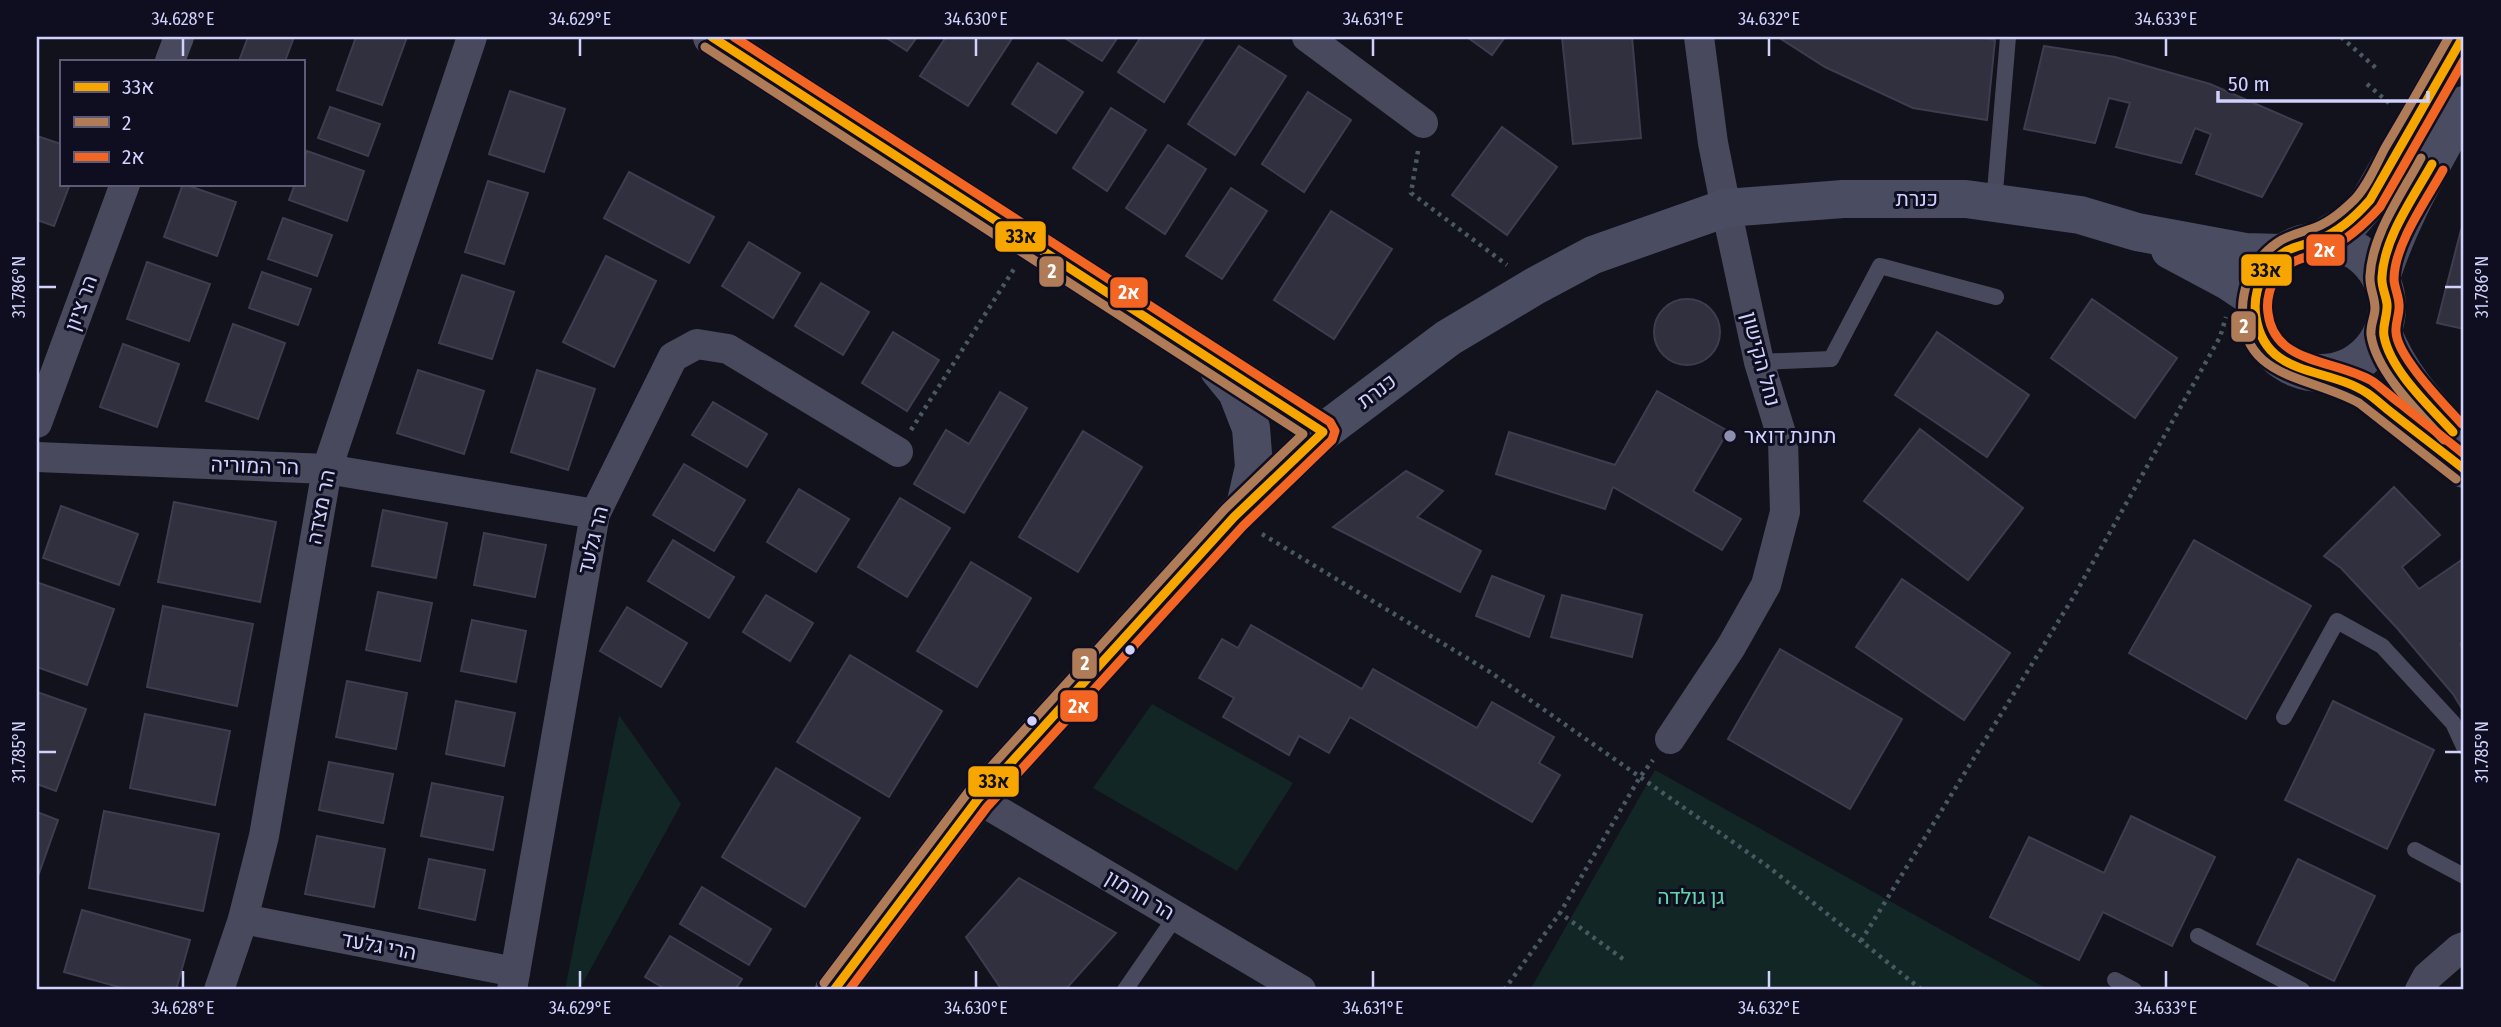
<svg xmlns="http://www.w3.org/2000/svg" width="2501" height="1027" font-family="'Fira Sans Condensed',Heebo,sans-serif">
  <rect width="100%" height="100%" fill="#12121c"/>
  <g fill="#122625">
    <polygon points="1152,704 1293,783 1237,871 1093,788"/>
    <polygon points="619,715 681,804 579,990 565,990"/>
    <polygon points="1655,770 2049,990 1530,990"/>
  </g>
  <g fill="#31303e" stroke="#3e3c4f" stroke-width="2">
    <polygon points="248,37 294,37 285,61 239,61"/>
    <polygon points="356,37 407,37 382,105 337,90"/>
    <polygon points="885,37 917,37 907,51"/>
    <polygon points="946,37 1013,37 968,106 920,76"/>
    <polygon points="1063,37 1118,37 1102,61"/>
    <polygon points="1141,37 1205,37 1164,102 1118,72"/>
    <polygon points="1467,37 1505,37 1492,55"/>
    <polygon points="1562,37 1632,37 1641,138 1573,144"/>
    <polygon points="1778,37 1975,37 1995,40 1987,120 1913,108 1825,67"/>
    <polygon points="1239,46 1286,76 1235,155 1188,124"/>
    <polygon points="2044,46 2115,57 2210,84 2302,124 2262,197 2196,174 2211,134 2195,128 2181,163 2116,147 2130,103 2109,98 2095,143 2024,129"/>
    <polygon points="1038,63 1083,92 1056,133 1012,104"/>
    <polygon points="510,91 565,109 544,172 489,154"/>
    <polygon points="1308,92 1351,120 1304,192 1262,164"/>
    <polygon points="330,107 380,124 368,156 318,138"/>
    <polygon points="1111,108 1146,130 1107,191 1073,168"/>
    <polygon points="1502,127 1557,167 1507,235 1452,195"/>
    <polygon points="37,136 61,144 61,184 70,184 54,226 37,220"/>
    <polygon points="1168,145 1206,169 1165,234 1126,208"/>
    <polygon points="307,151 364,171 347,221 289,200 295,184 303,184 303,162"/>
    <polygon points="629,172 714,217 689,263 604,218"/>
    <polygon points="488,181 528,193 504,264 465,252"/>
    <polygon points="183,184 236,202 217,256 164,237"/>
    <polygon points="1231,188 1267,211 1222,279 1186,256"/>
    <polygon points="1331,211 1392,249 1334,339 1274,300"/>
    <polygon points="283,218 332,235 317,276 268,259"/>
    <polygon points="2461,230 2464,231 2464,329 2437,323"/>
    <polygon points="749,242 800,273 773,318 722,286"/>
    <polygon points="606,256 656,281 614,367 563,342"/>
    <polygon points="147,262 210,284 189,341 127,319"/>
    <polygon points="262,272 311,289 298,325 249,308"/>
    <polygon points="462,275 514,292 492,359 439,343"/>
    <polygon points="821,283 869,312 843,355 795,326"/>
    <polygon points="2092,299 2177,358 2135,418 2051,358"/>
    <circle cx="1687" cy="332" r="33"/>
    <polygon points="233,324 285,343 258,419 206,401"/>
    <polygon points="893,332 939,360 907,411 862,383"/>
    <polygon points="1937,332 2029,395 1987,457 1895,395"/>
    <polygon points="123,344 179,364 157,427 100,407"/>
    <polygon points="418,370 484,391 464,454 397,433"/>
    <polygon points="537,370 595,389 568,470 511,452"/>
    <polygon points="1657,391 1728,431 1693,491 1741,519 1722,550 1613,487 1605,509 1496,474 1509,432 1615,465"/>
    <polygon points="1000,392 1027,408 964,513 914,484 946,430 969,444"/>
    <polygon points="713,402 767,434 747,467 692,435"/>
    <polygon points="1920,429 2023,508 1968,580 1864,501"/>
    <polygon points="1083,431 1142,467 1078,572 1019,537"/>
    <polygon points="684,464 745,500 714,551 653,515"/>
    <polygon points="1406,471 1443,491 1417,517 1481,551 1460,592 1333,527"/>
    <polygon points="2394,487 2440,535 2402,567 2419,589 2463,559 2464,562 2464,641 2460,644 2464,652 2464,712 2453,694 2397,628 2341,568 2324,556"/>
    <polygon points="799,489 849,519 816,572 767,542"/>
    <polygon points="900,498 950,528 907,597 858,567"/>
    <polygon points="174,502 276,522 260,602 158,582"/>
    <polygon points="61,506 138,534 119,585 43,558"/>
    <polygon points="383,510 447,523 436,578 372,566"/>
    <polygon points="484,533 546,545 535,597 474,585"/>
    <polygon points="673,540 734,577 709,618 648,581"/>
    <polygon points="2194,540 2311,606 2246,719 2129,653"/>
    <polygon points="971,562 1031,598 977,687 917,651"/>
    <polygon points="1492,576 1544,596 1529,637 1476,616"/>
    <polygon points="1902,579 2010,653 1964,720 1856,647"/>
    <polygon points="39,583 114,609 87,685 37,667 37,589"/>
    <polygon points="378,592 432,603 420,661 366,650"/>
    <polygon points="766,595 813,623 790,661 743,632"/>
    <polygon points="1562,595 1642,615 1632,657 1551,637"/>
    <polygon points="163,606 253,624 237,706 147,687"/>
    <polygon points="627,607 687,643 661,687 600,651"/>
    <polygon points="472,620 526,631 516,682 461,671"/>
    <polygon points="1251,625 1362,689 1373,669 1477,728 1492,702 1554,737 1539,763 1560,775 1532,822 1350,717 1329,753 1299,736 1289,755 1223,717 1234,698 1199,678 1222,639 1238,648"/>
    <polygon points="1780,649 1902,719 1850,809 1728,739"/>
    <polygon points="850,655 942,711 889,797 797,742"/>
    <polygon points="347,681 407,693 396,749 336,737"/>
    <polygon points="37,692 86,709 56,791 37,784"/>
    <polygon points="456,701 515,713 504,766 446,754"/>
    <polygon points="2333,701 2434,750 2387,849 2285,800"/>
    <polygon points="145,714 230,731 215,805 130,788"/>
    <polygon points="329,762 393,774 383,823 319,810"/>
    <polygon points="776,768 860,818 805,907 722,857"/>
    <polygon points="432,783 503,797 493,850 421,836"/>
    <polygon points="104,811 219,834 203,911 89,888"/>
    <polygon points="37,812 58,820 37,879"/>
    <polygon points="2131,816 2215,857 2172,946 2103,912 2079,960 1990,917 2029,837 2104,873"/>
    <polygon points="317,836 385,849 374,907 305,894"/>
    <polygon points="429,859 485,870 475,920 419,908"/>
    <polygon points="2298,859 2375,896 2334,981 2257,944"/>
    <polygon points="1019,878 1116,933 1065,990 1002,990 966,937"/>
    <polygon points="702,887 771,929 749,965 680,924"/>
    <polygon points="82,910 190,940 176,990 130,990 64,972"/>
    <polygon points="670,936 742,979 735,990 667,990 645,977"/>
  </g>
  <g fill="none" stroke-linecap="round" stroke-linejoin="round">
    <g stroke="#495861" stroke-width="4.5" stroke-dasharray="3.5 5" stroke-linecap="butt">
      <polyline points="2341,37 2376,68"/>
      <polyline points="2367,84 2389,103"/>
      <polyline points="1418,151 1411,193 1507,265"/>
      <polyline points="911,430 1014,269"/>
      <polyline points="1262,534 1490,672 1770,868 1922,990"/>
      <polyline points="1861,941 2074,596 2220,337 2226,317"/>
      <polyline points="1623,959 1560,913 1640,777 1653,760"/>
      <polyline points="1504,990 1560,913"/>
    </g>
    <g stroke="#48495c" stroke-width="16">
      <polyline points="1994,203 2008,37"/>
      <polyline points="1759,362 1831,359 1880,266 1996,297"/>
      <polyline points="2284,717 2337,621 2382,646 2453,723 2464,747"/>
      <polyline points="2415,850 2464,876"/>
      <polyline points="2198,936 2302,990"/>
      <polyline points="2115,980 2134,990"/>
      <polyline points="1125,990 1176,916"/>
    </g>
    <g stroke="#48495c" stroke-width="30">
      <polyline points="1307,37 1423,123"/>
      <polyline points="170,61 179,37"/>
      <polyline points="37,423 125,184"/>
      <polyline points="37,457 327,469 595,514"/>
      <polyline points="1670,739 1731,647 1766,585 1785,512 1783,440 1759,362 1726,208 1713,143 1699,37"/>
      <polyline points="978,799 1301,990"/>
      <polyline points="243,919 515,972"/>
      <polyline points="219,990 243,919 264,836 327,469 472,37"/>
      <polyline points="512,990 595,514 673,357 697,344 728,349 898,452"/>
      <polyline points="2420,990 2427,977 2459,949 2464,947"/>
    </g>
    <g stroke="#4a4d62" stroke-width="38">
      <polyline points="712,37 1323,432"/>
      <circle cx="2321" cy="307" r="66"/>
      <polyline points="2317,241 2352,221 2370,200 2463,37"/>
      <polyline points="2170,250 2228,281 2255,299"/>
      <path d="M2381,278C2400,216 2434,162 2464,105"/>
      <path d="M2383,333C2402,380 2431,408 2464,445"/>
      <polyline points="1219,370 1237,392 1251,428 1254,467 1245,506"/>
      <polyline points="2325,374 2362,389 2464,469"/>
      <polyline points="834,990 978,799 1234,517 1323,432 1448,338 1535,286 1593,255 1726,208 1843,199 1966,199 2080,215 2137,232 2245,252 2282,253"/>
    </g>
    <g stroke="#0f0e20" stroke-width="14">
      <g id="bus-1">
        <polyline points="712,37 1323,432 1234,517 978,799 834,990"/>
        <path d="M2463,37L2370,200C2356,216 2340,231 2320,239C2299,248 2286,245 2269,266C2258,280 2253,300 2256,317C2265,378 2326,366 2367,393C2376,399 2384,407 2392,413C2416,432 2440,450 2464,469"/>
        <path d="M2432,164C2413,198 2384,238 2382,277C2381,286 2386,295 2387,304C2388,315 2382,325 2384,336C2390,370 2430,407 2453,432"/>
      </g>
    </g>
    <g stroke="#0f0e20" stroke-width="14">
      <g id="bus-2">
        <path d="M2449,37C2428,74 2407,111 2385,148C2376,165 2368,185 2355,199C2343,211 2328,224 2311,229C2299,233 2288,235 2277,243C2257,257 2246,277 2243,301C2236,380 2310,375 2359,403L2456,479"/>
        <polyline points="705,47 1303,434 1225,509 969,791 824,983"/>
        <path d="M2421,158C2402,194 2372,234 2370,276C2369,287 2375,297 2375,308C2375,317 2370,325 2371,335C2376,372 2419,413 2444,440"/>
      </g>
    </g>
    <g stroke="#0f0e20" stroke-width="14">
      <g id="bus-3">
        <polyline points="734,37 1330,422 1335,431 1332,440 1243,526 987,807 849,990"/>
        <path d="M2464,60L2380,207C2364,225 2347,240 2326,250C2309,258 2293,257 2279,273C2270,284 2266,300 2268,313C2274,365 2335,359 2372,381C2382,388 2391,397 2401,404C2422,421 2443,437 2464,454"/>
        <path d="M2443,170C2427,199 2394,245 2394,279C2394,287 2399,296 2399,305C2400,314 2395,323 2396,332C2397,357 2445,405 2462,424"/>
      </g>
    </g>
    <use href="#bus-1" stroke="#f7a600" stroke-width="9"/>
    <use href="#bus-2" stroke="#b07c57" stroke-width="9"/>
    <use href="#bus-3" stroke="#f26522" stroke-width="9"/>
  </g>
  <path fill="none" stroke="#d0d1fc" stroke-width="2.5" d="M183,38V56M580,38V56M976,38V56M1373,38V56M1769,38V56M2166,38V56M38,287H56M2445,287H2462M38,752H56M2445,752H2462M183,971V988M580,971V988M976,971V988M1373,971V988M1769,971V988M2166,971V988"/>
  <circle fill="#8e8eae" stroke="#0f0e20" stroke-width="2.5" cx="1730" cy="436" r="7"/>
  <g fill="#d0d1fc" stroke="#0f0e20" stroke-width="2.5">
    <circle cx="1130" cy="650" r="6"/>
    <circle cx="1032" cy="721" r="6"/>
  </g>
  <g text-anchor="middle" stroke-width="6" stroke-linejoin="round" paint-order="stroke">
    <g font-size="21" fill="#d0d1fc" stroke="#0f0e20">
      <text x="1917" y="206">כנרת</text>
      <text transform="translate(81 303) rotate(-70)" y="7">הר ציון</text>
      <text transform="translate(1761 359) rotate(75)" y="7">נחל הקישון</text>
      <text transform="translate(1377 391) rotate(-37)" y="7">כנרת</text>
      <text transform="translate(255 466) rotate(2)" y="7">הר המוריה</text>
      <text transform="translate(321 507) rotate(-79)" y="7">הר מצדה</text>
      <text transform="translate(593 540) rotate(-76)" y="7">הר גלעד</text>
      <text transform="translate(1140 895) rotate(31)" y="7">הר חרמון</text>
      <text transform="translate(379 946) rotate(11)" y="7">הרי גלעד</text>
    </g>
    <g font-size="21" fill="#d0d1fc" stroke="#0f0e20" text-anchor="start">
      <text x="1744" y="443">תחנת דואר</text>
    </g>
    <g font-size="21" fill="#62d7ab" stroke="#0f0e20">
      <text x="1691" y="904">גן גולדה</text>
    </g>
  </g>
  <g stroke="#0f0e20" stroke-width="2.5">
    <rect x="994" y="220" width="53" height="33" rx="7" fill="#f7a600"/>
    <rect x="2305" y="233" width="41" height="34" rx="7" fill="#f26522"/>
    <rect x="2240" y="253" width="53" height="34" rx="7" fill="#f7a600"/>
    <rect x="1038" y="255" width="27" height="33" rx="7" fill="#b07c57"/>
    <rect x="1109" y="276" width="40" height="33" rx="7" fill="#f26522"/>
    <rect x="2230" y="310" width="27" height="33" rx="7" fill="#b07c57"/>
    <rect x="1071" y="647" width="27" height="33" rx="7" fill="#b07c57"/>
    <rect x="1059" y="689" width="40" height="34" rx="7" fill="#f26522"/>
    <rect x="967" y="765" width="53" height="33" rx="7" fill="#f7a600"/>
  </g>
  <g font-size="19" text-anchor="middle" font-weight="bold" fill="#fff">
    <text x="2325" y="257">2א</text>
    <text x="1052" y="278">2</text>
    <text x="1129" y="299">2א</text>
    <text x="2244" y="333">2</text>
    <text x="1085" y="670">2</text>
    <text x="1079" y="713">2א</text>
  </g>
  <g font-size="19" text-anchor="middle" font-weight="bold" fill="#111">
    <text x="1021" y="243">33א</text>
    <text x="2266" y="277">33א</text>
    <text x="994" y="788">33א</text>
  </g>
  <rect width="2501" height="1027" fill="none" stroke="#0f0e20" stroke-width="77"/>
  <rect x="60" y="60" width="245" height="126" fill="#0f0e20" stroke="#5c5c78" stroke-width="2"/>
  <rect x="74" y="82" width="35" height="10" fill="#f7a600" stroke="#5c5c78" stroke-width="2"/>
  <text x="122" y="94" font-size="21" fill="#d0d1fc">33א</text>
  <rect x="74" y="117" width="35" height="10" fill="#b07c57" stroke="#5c5c78" stroke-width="2"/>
  <text x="122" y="130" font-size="21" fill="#d0d1fc">2</text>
  <rect x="74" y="152" width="35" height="10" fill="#f26522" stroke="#5c5c78" stroke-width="2"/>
  <text x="122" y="164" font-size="21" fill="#d0d1fc">2א</text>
  <path d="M2218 91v10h210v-10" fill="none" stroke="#d0d1fc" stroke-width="3.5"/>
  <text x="2228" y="91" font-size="21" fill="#d0d1fc" stroke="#0f0e20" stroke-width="5" paint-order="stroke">50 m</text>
  <rect x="38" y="38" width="2424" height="950" fill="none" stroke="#d0d1fc" stroke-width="2.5"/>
  <g font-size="18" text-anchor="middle" fill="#d0d1fc">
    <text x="183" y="25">34.628°E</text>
    <text x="580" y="25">34.629°E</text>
    <text x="976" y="25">34.630°E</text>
    <text x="1373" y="25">34.631°E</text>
    <text x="1769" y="25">34.632°E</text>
    <text x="2166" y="25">34.633°E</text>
    <text transform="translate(19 287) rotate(-90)" y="6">31.786°N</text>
    <text transform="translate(2482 287) rotate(-90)" y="6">31.786°N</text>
    <text transform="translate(19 752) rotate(-90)" y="6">31.785°N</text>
    <text transform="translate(2482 752) rotate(-90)" y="6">31.785°N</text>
    <text x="183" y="1014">34.628°E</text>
    <text x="580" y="1014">34.629°E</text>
    <text x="976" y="1014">34.630°E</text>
    <text x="1373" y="1014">34.631°E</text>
    <text x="1769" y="1014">34.632°E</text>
    <text x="2166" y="1014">34.633°E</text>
  </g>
</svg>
